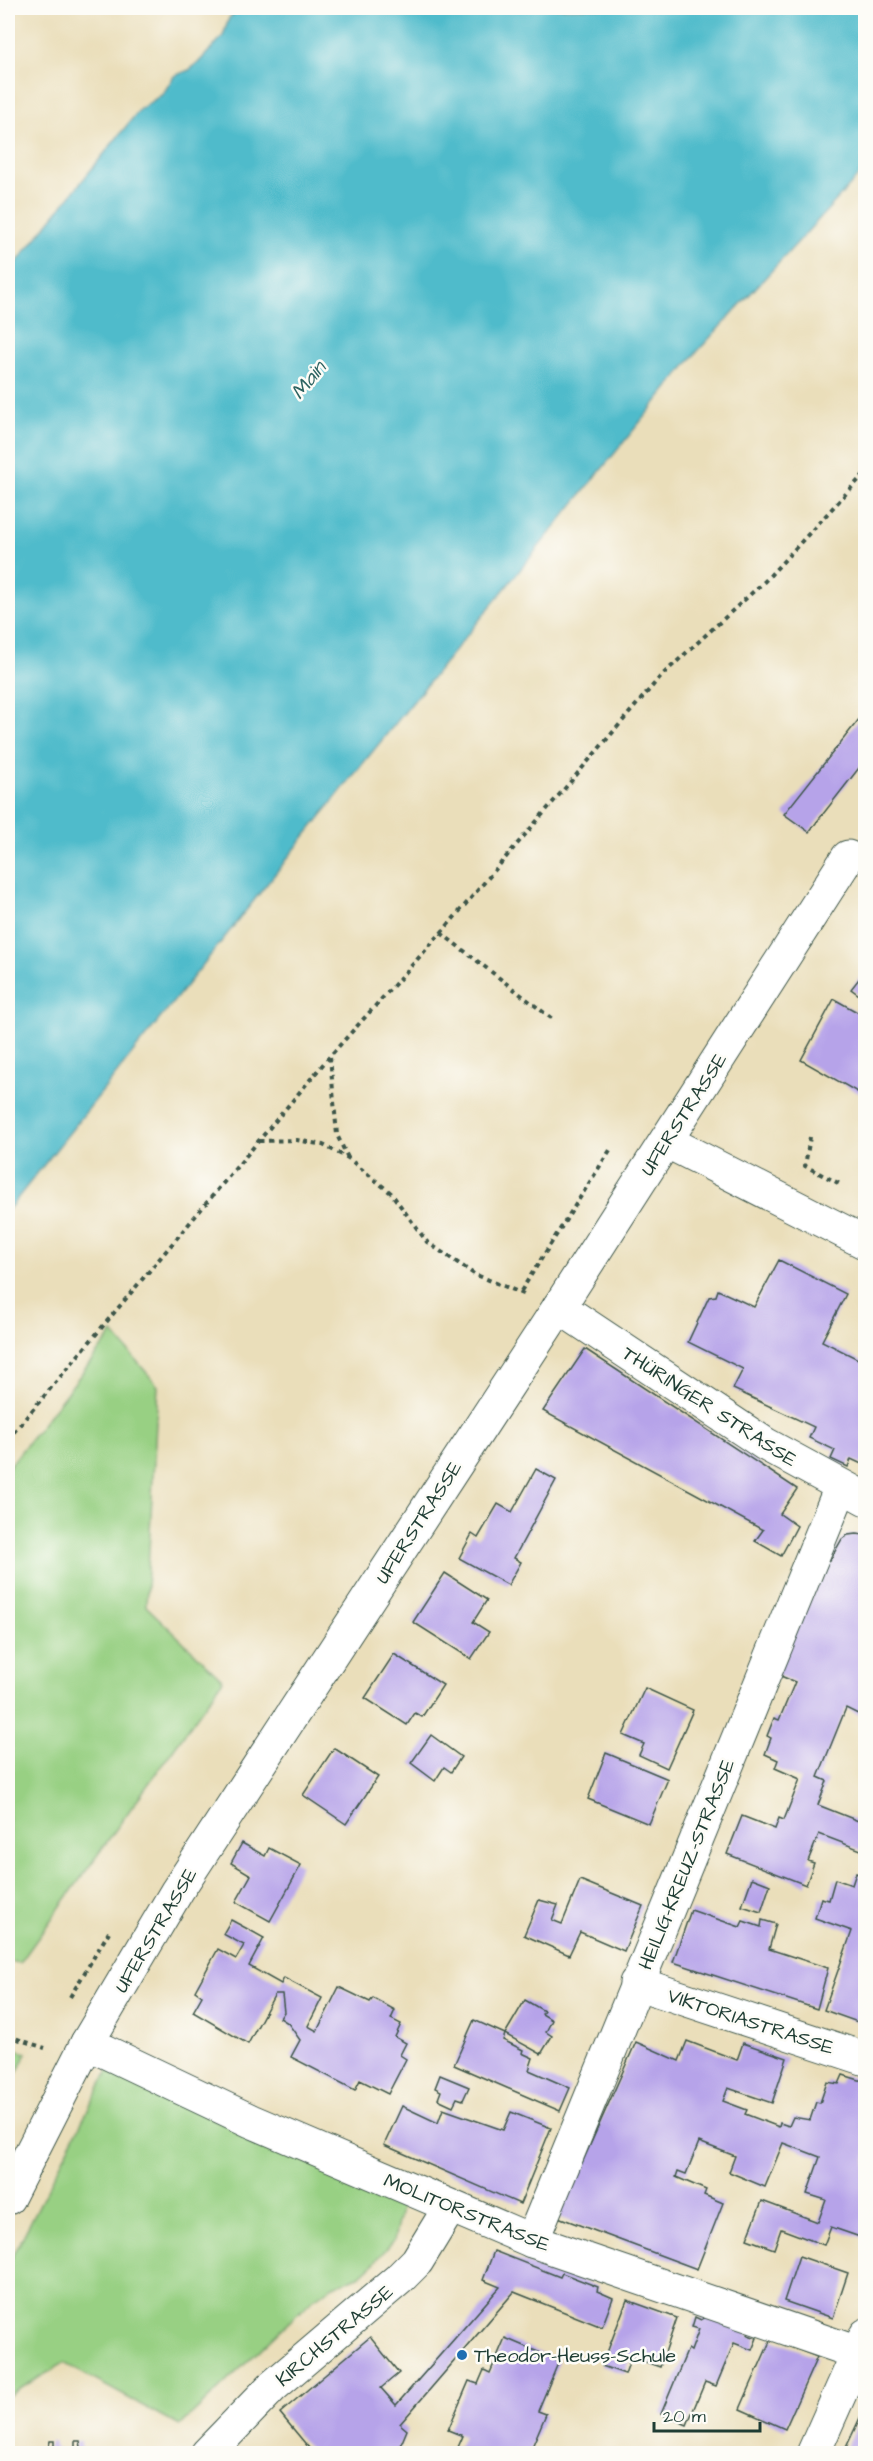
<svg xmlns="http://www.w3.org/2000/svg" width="873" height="2461" font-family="'Architects Daughter',sans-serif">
  <rect width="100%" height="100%" fill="#fdfcf7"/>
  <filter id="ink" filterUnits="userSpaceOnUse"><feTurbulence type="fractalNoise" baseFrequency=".0167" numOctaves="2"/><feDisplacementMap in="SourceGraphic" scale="12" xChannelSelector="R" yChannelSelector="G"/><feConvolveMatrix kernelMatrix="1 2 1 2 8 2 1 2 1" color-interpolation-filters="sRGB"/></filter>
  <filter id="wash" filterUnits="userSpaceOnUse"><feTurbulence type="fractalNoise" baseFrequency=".008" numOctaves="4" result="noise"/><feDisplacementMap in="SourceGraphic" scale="24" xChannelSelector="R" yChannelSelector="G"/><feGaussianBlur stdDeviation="1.35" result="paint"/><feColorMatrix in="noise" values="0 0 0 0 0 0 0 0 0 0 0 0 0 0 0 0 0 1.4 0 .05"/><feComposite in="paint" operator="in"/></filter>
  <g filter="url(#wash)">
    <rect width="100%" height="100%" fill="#eadeba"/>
    <g fill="#98d083" stroke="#5c865c" stroke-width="1.5">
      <polygon points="113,1333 158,1386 146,1606 223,1680 20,1963 8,1961 8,1468"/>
      <polygon points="8,2048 27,2053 8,2090"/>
      <polygon points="110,2067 254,2138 402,2205 394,2240 375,2262 361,2275 333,2286 311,2301 180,2426 64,2363 8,2396 8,2266"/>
    </g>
    <polygon fill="#4fbbcb" stroke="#377c80" stroke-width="1.5" points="241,8 865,8 865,169 696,353 352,777 8,1210 8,273 140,109 163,94 174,76 189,70 198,63 223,36 229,18"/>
    <g id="blocks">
      <g fill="#b6a3e9">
        <polygon points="860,718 866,722 866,759 809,832 784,814"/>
        <polygon points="866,970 866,1000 851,989"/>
        <polygon points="834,999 866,1017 866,1097 801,1060"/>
        <polygon points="779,1260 846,1294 822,1341 866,1363 866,1466 851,1459 848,1467 831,1459 835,1450 809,1438 814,1427 733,1389 743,1369 688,1342 709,1297 716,1296 718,1290 754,1307"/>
        <polygon points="585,1349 797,1489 780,1514 797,1526 781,1556 755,1541 763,1530 543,1411"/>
        <polygon points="536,1469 556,1480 514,1558 521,1562 508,1585 459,1558 472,1534 478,1538 498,1504 512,1512"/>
        <polygon points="856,1534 866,1535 866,1718 846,1708 818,1777 827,1781 818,1805 866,1824 866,1852 819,1834 808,1861 814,1863 806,1885 727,1854 742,1816 775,1829 779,1818 784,1820 800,1779 775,1768 778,1760 765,1754 771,1738 767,1736 774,1718 779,1720 795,1682 776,1674 818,1556 830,1560 842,1539 848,1535"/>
        <polygon points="445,1573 487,1600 473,1622 489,1632 471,1659 413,1622"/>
        <polygon points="394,1654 443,1685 422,1717 415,1713 407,1725 365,1698"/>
        <polygon points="645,1688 693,1710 667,1768 639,1755 644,1744 623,1735"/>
        <polygon points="431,1735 461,1757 451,1772 444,1767 435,1781 411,1763"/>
        <polygon points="334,1748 378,1777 346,1824 303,1795"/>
        <polygon points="606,1753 668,1779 649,1824 588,1799"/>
        <polygon points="242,1843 265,1856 269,1848 301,1865 270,1921 236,1902 251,1875 231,1863"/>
        <polygon points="856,1873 866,1877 866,2025 824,2010 852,1931 815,1918 821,1898 829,1900 835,1879 852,1885"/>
        <polygon points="752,1878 770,1885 761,1912 742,1906"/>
        <polygon points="580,1880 643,1906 624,1951 580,1932 569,1955 524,1935 539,1900 558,1905 552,1920 562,1924"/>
        <polygon points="691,1910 740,1927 743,1921 761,1927 762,1920 776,1924 769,1949 828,1968 817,2009 673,1962"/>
        <polygon points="231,1920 264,1938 249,1966 281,1984 284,1978 322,1998 308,2026 317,2031 339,1987 370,2002 373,1998 395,2010 391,2019 401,2024 395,2037 406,2043 400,2055 406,2059 388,2094 360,2080 355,2090 291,2057 300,2040 288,2023 280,2018 284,2012 282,1994 275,1994 248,2044 193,2012 202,1996 195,1991 218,1949 236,1959 244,1945 223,1934"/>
        <polygon points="525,2000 544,2011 542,2014 552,2020 546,2032 552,2036 541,2054 505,2034 503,2040 523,2050 522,2053 533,2058 529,2070 570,2088 560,2111 454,2065 474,2020 505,2034"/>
        <polygon points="687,2041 737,2060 743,2043 787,2058 772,2103 728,2088 723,2101 747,2110 745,2114 779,2127 780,2123 789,2126 793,2117 810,2120 816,2102 820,2103 827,2082 839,2084 843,2075 866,2082 866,2230 863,2238 831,2227 824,2245 781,2229 774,2249 747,2239 762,2201 818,2222 826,2200 807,2194 820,2157 783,2143 765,2187 729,2172 735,2156 699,2142 686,2174 678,2171 676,2177 706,2190 704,2195 723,2203 697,2269 558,2217 636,2042 679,2061"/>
        <polygon points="440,2075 469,2087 463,2100 457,2098 453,2106 438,2099 441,2091 435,2088"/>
        <polygon points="402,2106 438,2123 443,2109 503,2130 511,2112 551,2128 520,2204 384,2145"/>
        <polygon points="494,2251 560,2277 562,2273 598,2287 597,2291 613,2298 602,2327 514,2292 400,2424 407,2430 397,2454 314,2454 280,2413 370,2337 399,2373 381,2388 396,2405 500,2287 483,2280"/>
        <polygon points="799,2256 848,2273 833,2318 784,2301"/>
        <polygon points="627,2300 677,2318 660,2367 631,2357 625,2374 602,2366"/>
        <polygon points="715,2312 751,2327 748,2335 757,2338 752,2350 734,2343 716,2386 705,2382 687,2425 661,2414 688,2349 691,2351 699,2329 692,2327 695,2317 701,2320"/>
        <polygon points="505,2338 559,2361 538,2411 546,2414 529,2454 455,2454 463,2436 448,2430 469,2381 478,2384 484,2370 490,2373"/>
        <polygon points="771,2339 817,2357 785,2429 740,2409"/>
        <polygon points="866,2405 866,2454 843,2454"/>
        <polygon points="50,2441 54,2441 54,2447 63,2454 44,2454 49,2446"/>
        <polygon points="75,2441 80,2441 81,2447 89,2454 70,2454 75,2447"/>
      </g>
    </g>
  </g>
  <g filter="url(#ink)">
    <use href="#blocks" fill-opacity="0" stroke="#3d5548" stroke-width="1.5"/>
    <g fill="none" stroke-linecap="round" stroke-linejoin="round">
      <g stroke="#3d5548" stroke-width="35">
        <g id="minor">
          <polyline points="666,1141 866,1243"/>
          <polyline points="559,1307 765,1444 866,1499"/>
          <polyline points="636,1983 866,2059"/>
          <polyline points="87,2043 251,2121 532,2241 858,2353"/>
          <polyline points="8,2198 87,2043 177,1891 559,1307 848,857"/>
          <polyline points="532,2241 841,1487"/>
          <polyline points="207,2454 272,2387 399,2279 417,2261 450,2207"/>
        </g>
      </g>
      <g stroke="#3d5548" stroke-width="35">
        <polyline id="major" points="813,2454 866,2335"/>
      </g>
      <g stroke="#3d5548" stroke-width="4" stroke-dasharray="4.5 4.5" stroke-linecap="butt">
        <polyline points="441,933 555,1021"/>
        <polyline points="330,1057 337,1135 348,1158"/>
        <polyline points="810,1137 805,1166 842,1185"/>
        <polyline points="259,1141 297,1140 323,1145 348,1158 391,1193 427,1242 474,1274 526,1295"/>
        <polyline points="521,1291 612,1147"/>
        <polyline points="8,1439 330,1056 441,933 661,676 765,581 866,472"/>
        <polyline points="70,1997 109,1932"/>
        <polyline points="8,2036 45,2048"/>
      </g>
      <use href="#minor" stroke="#fff" stroke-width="33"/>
      <use href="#major" stroke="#fff" stroke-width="33"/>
    </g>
  </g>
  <circle fill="#1f6fb2" stroke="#fdfcf7" stroke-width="2" cx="462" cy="2355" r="6"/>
  <g text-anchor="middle" stroke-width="5" stroke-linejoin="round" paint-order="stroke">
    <g font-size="20" fill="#1f3d34" stroke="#fdfcf7">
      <text transform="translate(683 1114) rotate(-57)" y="7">UFERSTRASSE</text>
      <text transform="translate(710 1406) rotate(33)" y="7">THÜRINGER STRASSE</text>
      <text transform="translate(418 1522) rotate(-57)" y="7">UFERSTRASSE</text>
      <text transform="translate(686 1864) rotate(-68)" y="7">HEILIG-KREUZ-STRASSE</text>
      <text transform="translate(155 1930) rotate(-59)" y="7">UFERSTRASSE</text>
      <text transform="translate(751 2021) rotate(18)" y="7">VIKTORIASTRASSE</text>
      <text transform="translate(467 2212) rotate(22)" y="7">MOLITORSTRASSE</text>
      <text transform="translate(334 2335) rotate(-40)" y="7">KIRCHSTRASSE</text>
    </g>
    <g font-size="20" fill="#1f3d34" stroke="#fdfcf7" text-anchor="start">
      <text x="474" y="2362">Theodor-Heuss-Schule</text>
    </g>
    <g font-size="21" font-style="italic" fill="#2d6361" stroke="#fdfcf7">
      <text transform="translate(308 380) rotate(-51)" y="7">Main</text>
    </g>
  </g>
  <rect width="873" height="2461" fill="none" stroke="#fdfcf7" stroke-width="30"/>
  <path d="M654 2422v9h106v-9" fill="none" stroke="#1f3d34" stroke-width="3"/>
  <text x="663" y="2422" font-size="18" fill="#1f3d34" stroke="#fdfcf7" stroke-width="4.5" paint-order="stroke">20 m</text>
</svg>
